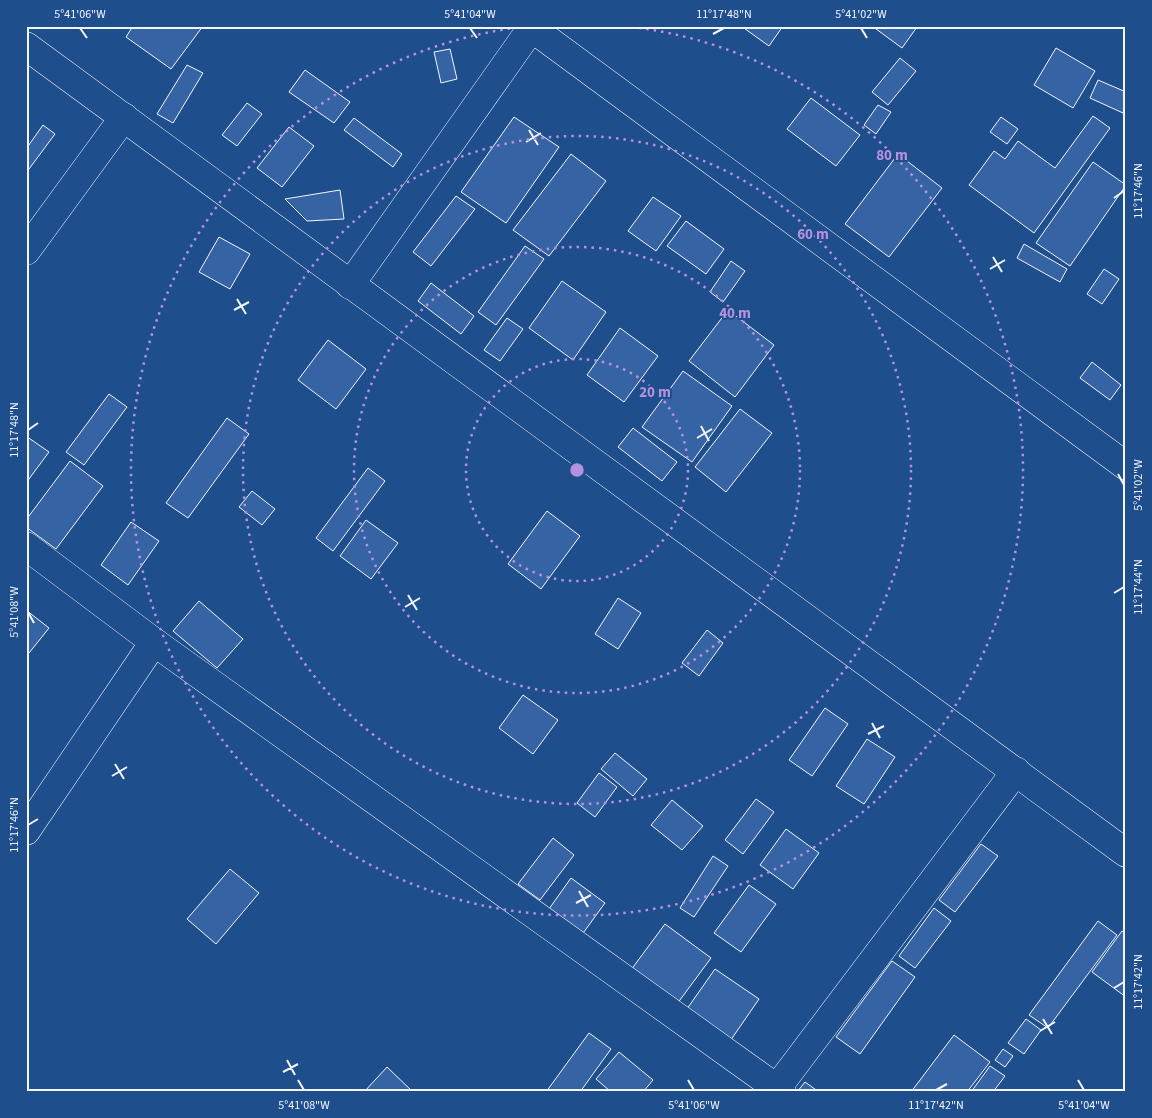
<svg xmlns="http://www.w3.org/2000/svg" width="1152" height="1118" font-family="'Source Sans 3',sans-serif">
  <rect width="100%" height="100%" fill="#1f4e8c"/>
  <g fill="#3563a3" stroke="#f2f6ff">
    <polygon points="133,26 203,26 171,69 126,37"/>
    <polygon points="741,26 783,26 769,46"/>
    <polygon points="872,26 916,26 917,27 902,48"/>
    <polygon points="1056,48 1095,71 1073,108 1034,85"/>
    <polygon points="450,49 457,79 441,83 434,52"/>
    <polygon points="900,58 916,71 888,105 872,92"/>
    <polygon points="187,65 203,73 173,123 157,114"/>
    <polygon points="305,70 350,102 334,123 289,92"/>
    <polygon points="1098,80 1126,92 1126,106 1123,113 1090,98"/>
    <polygon points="811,98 860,135 836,166 787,129"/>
    <polygon points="247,103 262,114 237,146 222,135"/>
    <polygon points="878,105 891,112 876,134 864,125"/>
    <polygon points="1093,116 1110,128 1034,233 969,185 994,151 1005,159 1018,141 1055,168"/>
    <polygon points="514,117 559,147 506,223 461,192"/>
    <polygon points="1001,117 1018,129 1007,144 990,132"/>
    <polygon points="354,118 402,154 393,167 344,130"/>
    <polygon points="43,125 55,134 26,173 26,149"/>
    <polygon points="289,127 314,146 282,187 257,168"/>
    <polygon points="571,154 606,181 549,256 513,230"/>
    <polygon points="898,154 942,188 889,257 845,224"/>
    <polygon points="1093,162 1126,185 1070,266 1036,243"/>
    <polygon points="340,190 344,219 307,221 285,199"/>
    <polygon points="456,196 475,209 431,266 413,252"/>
    <polygon points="653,197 681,216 656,251 628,231"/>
    <polygon points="686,221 724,249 706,274 667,246"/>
    <polygon points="219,237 250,254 230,289 199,272"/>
    <polygon points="1024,244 1067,269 1060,282 1017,258"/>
    <polygon points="525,246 544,259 496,325 478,312"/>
    <polygon points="731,261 745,271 723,302 710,292"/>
    <polygon points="1104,269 1119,279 1102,304 1087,294"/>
    <polygon points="562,281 606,312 573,360 529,328"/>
    <polygon points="431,283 474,316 461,334 418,301"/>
    <polygon points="728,310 774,345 735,397 689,361"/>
    <polygon points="507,318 523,329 500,361 484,350"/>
    <polygon points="620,328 658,356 624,402 587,375"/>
    <polygon points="328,340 366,369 336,409 298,380"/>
    <polygon points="1092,362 1121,385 1110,400 1080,378"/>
    <polygon points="683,371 732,406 692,462 642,427"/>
    <polygon points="109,394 127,407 84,465 66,452"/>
    <polygon points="740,409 772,433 726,492 695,467"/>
    <polygon points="227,418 249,434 188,518 166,503"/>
    <polygon points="633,428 677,462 662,481 618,447"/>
    <polygon points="26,436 49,452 26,483"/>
    <polygon points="70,461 103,486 56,549 26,527 26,520"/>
    <polygon points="368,468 385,481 333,551 316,538"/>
    <polygon points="252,491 275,509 262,525 239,507"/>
    <polygon points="547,511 580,536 541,589 508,564"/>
    <polygon points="366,520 398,543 371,579 340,556"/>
    <polygon points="131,522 159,541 128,585 101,565"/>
    <polygon points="618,598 641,613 618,649 595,634"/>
    <polygon points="199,601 243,639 217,668 173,631"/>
    <polygon points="26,610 49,628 29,653 26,651"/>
    <polygon points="707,630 723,643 699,676 682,663"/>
    <polygon points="523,695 558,720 533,754 499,728"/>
    <polygon points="825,708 848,724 812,776 789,760"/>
    <polygon points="867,739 895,757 864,804 836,786"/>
    <polygon points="615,753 647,779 633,796 601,769"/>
    <polygon points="599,773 617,787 595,817 577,803"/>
    <polygon points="756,799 774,812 743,854 725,840"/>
    <polygon points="672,800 703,826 682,850 651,825"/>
    <polygon points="786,829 819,853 793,889 760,865"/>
    <polygon points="553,838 574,855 540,900 518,884"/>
    <polygon points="981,844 998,856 955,912 939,900"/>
    <polygon points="713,856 728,866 694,917 680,908"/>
    <polygon points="230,869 259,893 216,944 187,919"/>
    <polygon points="571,878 605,903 578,940 544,916"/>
    <polygon points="749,885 776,904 741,952 714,933"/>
    <polygon points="934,908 951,921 915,968 899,956"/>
    <polygon points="1098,921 1117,935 1048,1028 1029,1015"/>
    <polygon points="665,924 711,958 674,1008 628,974"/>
    <polygon points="1122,931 1126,933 1126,997 1092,972"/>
    <polygon points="892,961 915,977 860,1054 836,1037"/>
    <polygon points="715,969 759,999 726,1047 682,1016"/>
    <polygon points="1026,1019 1041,1030 1024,1054 1008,1043"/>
    <polygon points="589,1033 611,1049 580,1092 546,1092"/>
    <polygon points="954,1035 990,1062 967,1092 911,1092"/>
    <polygon points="1003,1049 1013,1056 1005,1067 995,1060"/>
    <polygon points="619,1052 653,1080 643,1092 611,1092 596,1079"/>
    <polygon points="990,1066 1005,1076 993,1092 971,1092"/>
    <polygon points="387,1067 413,1092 364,1092"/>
    <polygon points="805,1082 819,1092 797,1092"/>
  </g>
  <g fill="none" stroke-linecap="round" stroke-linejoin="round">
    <g stroke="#f2f6ff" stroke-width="29">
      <g id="street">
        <polyline points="529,26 1126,466"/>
        <polyline points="26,46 1126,853"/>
        <polyline points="26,251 124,117"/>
        <polyline points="350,285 533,26"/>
        <polyline points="26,546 154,642 782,1092"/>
        <polyline points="26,831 154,642"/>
        <polyline points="774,1092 1016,771"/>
      </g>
    </g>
    <use href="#street" stroke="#1f4e8c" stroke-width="28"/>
  </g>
  <path fill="none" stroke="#f2f6ff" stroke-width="2" d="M80,28L87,38M470,28L477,38M861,28L867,38M713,34L724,28M529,130L538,145M526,142L541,133M1114,198L1124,191M993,257L1002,272M990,269L1005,260M237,299L246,314M234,310L249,302M701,426L709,441M28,430L38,423M697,438L712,429M1118,474L1124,485M1114,593L1124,587M408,595L417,610M405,607L420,598M28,612L34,623M872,723L880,738M868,734L884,726M115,764L124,779M112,776L127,767M28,825L38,819M579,891L588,907M576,903L591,895M1114,988L1124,982M1043,1019L1052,1034M1040,1031L1055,1022M287,1060L295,1075M283,1072L298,1064M298,1080L304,1090M688,1080L694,1090M1078,1080L1084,1090M936,1090L947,1084"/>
  <g fill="none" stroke="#b691df" stroke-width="2.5" stroke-dasharray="2.5 5">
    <circle cx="577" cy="470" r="111"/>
    <circle cx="577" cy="470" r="223"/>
    <circle cx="577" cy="470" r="334"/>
    <path d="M624 26A446 446 0 1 1 530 26"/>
  </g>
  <circle cx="577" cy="470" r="8" fill="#b691df" stroke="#1f4e8c" stroke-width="2.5"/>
  <g font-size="15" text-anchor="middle" font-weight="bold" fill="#b691df" stroke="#1f4e8c" stroke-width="4" stroke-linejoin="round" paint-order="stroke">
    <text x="892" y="160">80 m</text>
    <text x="813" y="239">60 m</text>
    <text x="735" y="318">40 m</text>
    <text x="655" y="397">20 m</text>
  </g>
  <rect width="1152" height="1118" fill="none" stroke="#1f4e8c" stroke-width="55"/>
  <rect x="28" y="28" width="1096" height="1062" fill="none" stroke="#f2f6ff" stroke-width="2"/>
  <g font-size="12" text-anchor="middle" fill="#f2f6ff">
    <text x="80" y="18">5°41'06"W</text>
    <text x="470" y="18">5°41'04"W</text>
    <text x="724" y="18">11°17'48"N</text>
    <text x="861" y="18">5°41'02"W</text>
    <text transform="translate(1138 191) rotate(-90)" y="4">11°17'46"N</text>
    <text transform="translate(14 430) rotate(-90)" y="4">11°17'48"N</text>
    <text transform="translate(1138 485) rotate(-90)" y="4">5°41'02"W</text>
    <text transform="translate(1138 587) rotate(-90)" y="4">11°17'44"N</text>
    <text transform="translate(14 612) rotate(-90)" y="4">5°41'08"W</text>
    <text transform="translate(14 825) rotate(-90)" y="4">11°17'46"N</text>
    <text transform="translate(1138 982) rotate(-90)" y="4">11°17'42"N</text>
    <text x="304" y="1109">5°41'08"W</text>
    <text x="694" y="1109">5°41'06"W</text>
    <text x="936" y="1109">11°17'42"N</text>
    <text x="1084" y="1109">5°41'04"W</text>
  </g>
</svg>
